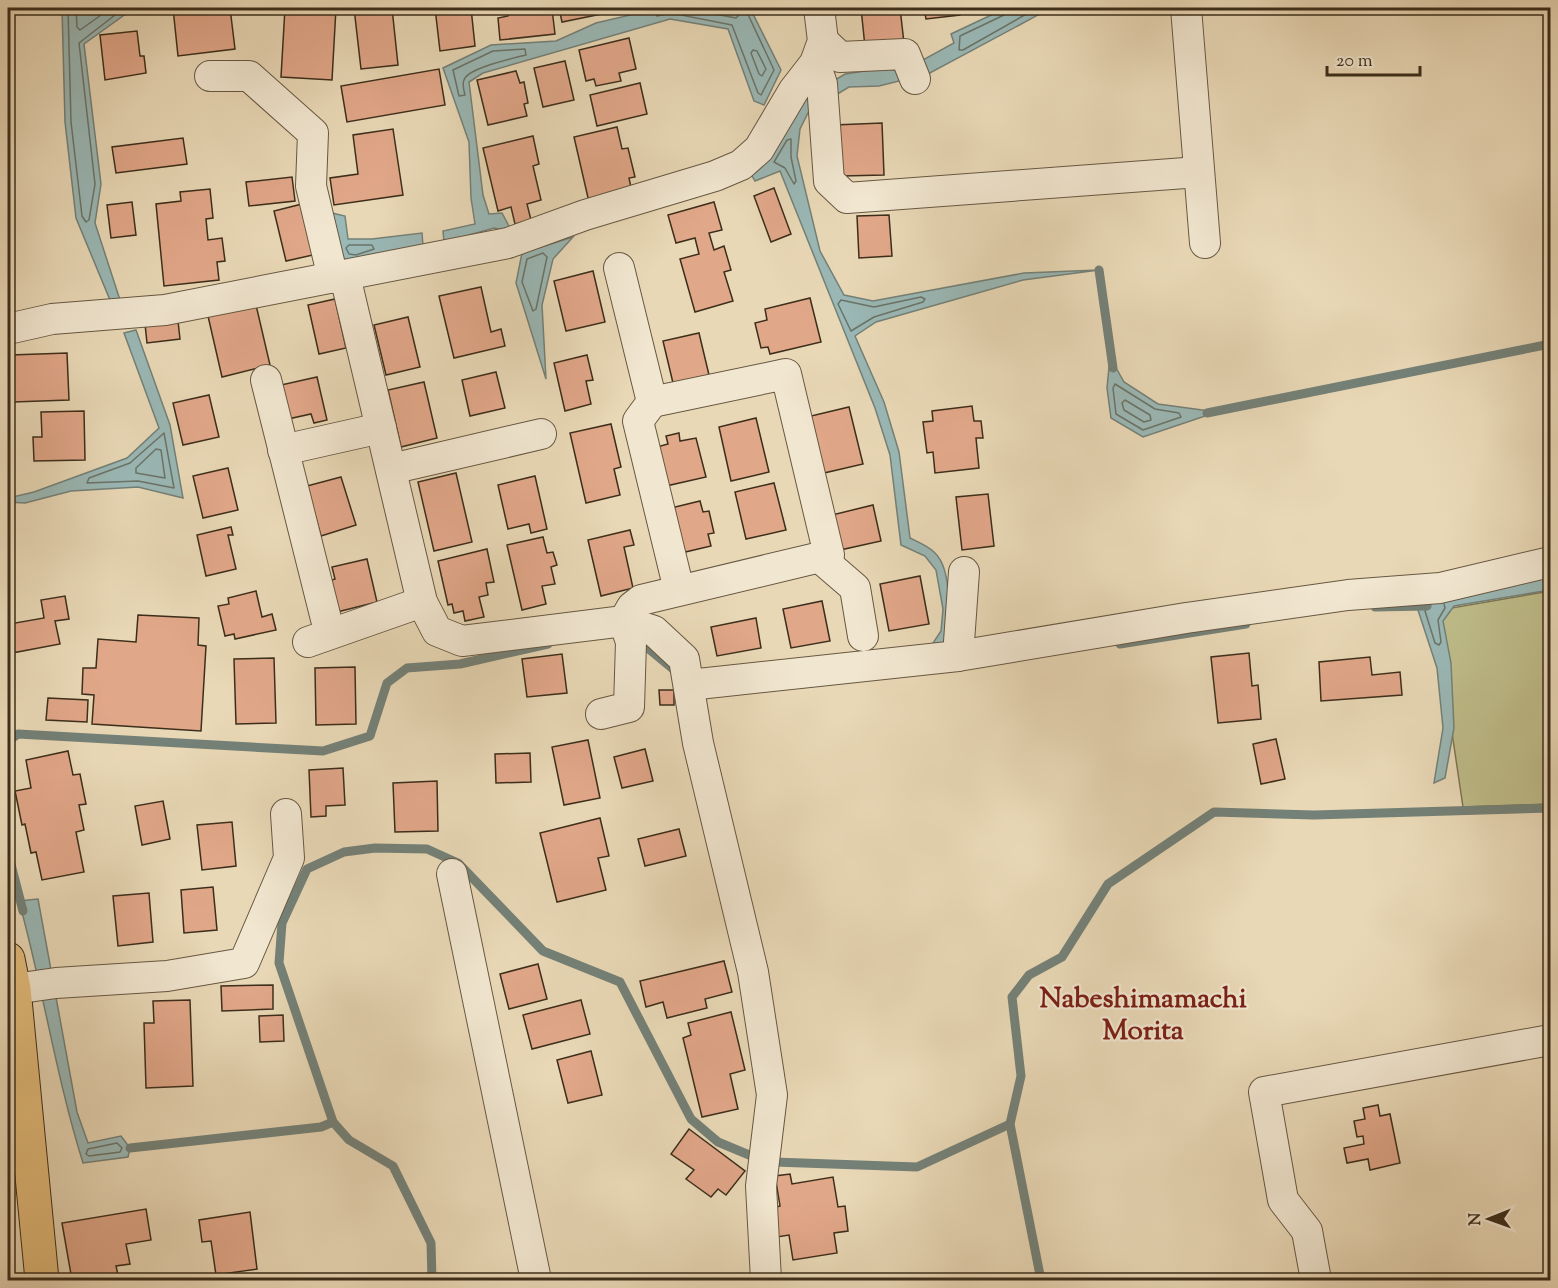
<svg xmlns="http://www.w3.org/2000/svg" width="1558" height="1288" font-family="'Sorts Mill Goudy',serif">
  <rect width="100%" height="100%" fill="#e9d8b6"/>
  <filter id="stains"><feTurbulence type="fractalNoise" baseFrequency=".00333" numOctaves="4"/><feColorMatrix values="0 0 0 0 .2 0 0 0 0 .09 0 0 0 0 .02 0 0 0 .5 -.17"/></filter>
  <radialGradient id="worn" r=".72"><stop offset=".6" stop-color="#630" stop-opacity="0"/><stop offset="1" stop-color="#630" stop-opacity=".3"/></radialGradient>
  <polygon fill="#bebc89" stroke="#7d7552" stroke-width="1.5" points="1550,591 1550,804 1463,807 1434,611"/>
  <g fill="#9ab8b6" stroke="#748178" stroke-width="1.5">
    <polygon points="62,8 134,8 84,44 101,184 95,223 120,300 110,300 76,218 65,122"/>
    <polygon points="660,8 750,8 781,70 764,105 754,101 728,29 670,19 483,73 469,82 483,195 489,214 502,213 510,228 503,230 494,228 444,242 443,231 475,224 471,198 469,142 443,68 491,45 556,41 596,23"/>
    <polygon points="1006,8 1045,8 1038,15 928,74 921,61 954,43 951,34"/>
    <path d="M898,66L903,80L879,86L849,87L809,111L800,129L797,156L820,251L844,295L873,301L1024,273L1099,270L1023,280L876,322L855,336L884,402L899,452L910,538C918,542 928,546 934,552C955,571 948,622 944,647L933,643L941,631L943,609L936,570L925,556L901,545L890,455L875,408L780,171L755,181L751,174L805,98L845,74Z"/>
    <polygon points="332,213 345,216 348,239 372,239 422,233 423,246 356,261 342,259"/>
    <polygon points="573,237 553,259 542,305 546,379 516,283 522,253"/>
    <polygon points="136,330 170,425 183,498 138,487 71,491 25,503 8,502 8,498 34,492 127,458 159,428 124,333"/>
    <polygon points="1110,357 1124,382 1158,404 1217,412 1143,437 1111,418 1107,388"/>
    <polygon points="1550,574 1550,590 1454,606 1443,621 1451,663 1454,728 1445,778 1434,783 1443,728 1437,668 1417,607 1426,600"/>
    <path d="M38,899L77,1112L88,1143L121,1136L130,1148L128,1157L83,1163C56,1077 43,988 19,901Z"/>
  </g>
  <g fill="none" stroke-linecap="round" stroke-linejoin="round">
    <g stroke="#6b7368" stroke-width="1.5">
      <polyline points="68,8 71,122 82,216 86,222 89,220 95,184 79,43 124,8"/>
      <polyline points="76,8 77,27 80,30 111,8"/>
      <polyline points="655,8 657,16 671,13 732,25 758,93 761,95 774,70 745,8"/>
      <polyline points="683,8 736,18 739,15 738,8"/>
      <polyline points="1007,8 1004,15 960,36 959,50 963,50 1037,8"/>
      <path d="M525,49L526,55C514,58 467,68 464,80C462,84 464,91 465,95L459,96L453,70L493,51Z"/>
      <polygon points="753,50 757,51 766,69 762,76 759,74 751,53"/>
      <polygon points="791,139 791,157 796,181 794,184 785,168 774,162 787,140"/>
      <polygon points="349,245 372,245 374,249 356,255 349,254 346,248"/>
      <polygon points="543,253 547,257 536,309 533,311 522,282 527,259"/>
      <polygon points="921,297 925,299 923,302 874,317 851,331 838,304 841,300 874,307"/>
      <polygon points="1115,384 1155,409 1179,413 1181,417 1143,430 1116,414 1113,388"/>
      <polygon points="1125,400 1150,415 1151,420 1144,422 1124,410 1122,403"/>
      <polygon points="164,433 174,488 138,481 87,483 89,478 130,463"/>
      <polygon points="156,449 161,450 165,478 136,473 136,468"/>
      <polyline points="1431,605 1425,611 1435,643 1439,645 1441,642 1438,620 1445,608 1444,604"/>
      <polygon points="117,1143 122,1148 120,1152 89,1156 86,1154 88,1149"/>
    </g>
    <g stroke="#748178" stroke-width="9">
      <polyline points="1099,270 1113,368"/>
      <polyline points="1207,413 1550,344"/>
      <polyline points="1375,607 1427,606"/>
      <polyline points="638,640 678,673"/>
      <polyline points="1120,644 1246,624"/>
      <polyline points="8,741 18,734 323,751 370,736 387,683 407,668 460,664 548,644"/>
      <polyline points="8,853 23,911"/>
      <polyline points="130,1148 321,1127 333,1122"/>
      <polyline points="774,1162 917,1167 1010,1124"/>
      <polyline points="432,1280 431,1243 393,1166 349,1140 333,1122 279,963 282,923 307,869 344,852 375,848 427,849 458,863 543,951 620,982 691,1119 718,1142 754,1157"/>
      <polyline points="1041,1280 1010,1124 1021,1076 1012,997 1029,975 1062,957 1108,884 1214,812 1314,815 1550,808"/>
    </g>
  </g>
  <g fill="#e1a789" stroke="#3c2e1b" stroke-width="1.5">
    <polygon points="173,8 230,8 235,49 178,56"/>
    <polygon points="285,8 336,8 332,80 281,77"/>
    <polygon points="354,8 392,8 398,65 361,69"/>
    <polygon points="435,8 471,8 475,46 440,51"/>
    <polygon points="507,8 552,9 555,34 500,40 498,18 508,16"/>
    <polygon points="559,8 631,8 562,22"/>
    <polygon points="861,8 900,8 904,43 865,47"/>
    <polygon points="924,8 959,8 960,15 926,19"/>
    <polygon points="137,31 140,56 144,56 146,73 105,80 100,35"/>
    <polygon points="629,38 636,69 619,73 621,81 596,86 594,79 586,81 579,50"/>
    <polygon points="565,61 574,100 543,107 534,68"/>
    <polygon points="439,69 445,105 347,122 341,86"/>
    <polygon points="516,71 520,83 524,82 528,103 524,104 527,116 488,125 477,80"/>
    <polygon points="640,83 647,114 597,126 590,95"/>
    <polygon points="882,123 884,175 842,176 834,125"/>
    <polygon points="617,127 622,149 628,148 635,177 629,178 632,192 589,202 574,137"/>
    <polygon points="393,129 403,195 334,205 330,178 358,174 353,135"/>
    <polygon points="533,136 539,164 533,166 541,200 527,204 531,220 515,224 511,207 498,211 483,148"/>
    <polygon points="183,138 187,164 116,173 112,147"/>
    <polygon points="292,177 295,201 249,206 246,182"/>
    <polygon points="774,188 791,234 771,242 754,196"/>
    <polygon points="210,189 213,218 206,219 208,240 222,238 225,261 217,262 219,280 164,286 156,204 181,201 180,192"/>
    <polygon points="132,202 136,235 111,238 107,205"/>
    <polygon points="714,202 722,230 709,233 714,250 724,246 731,270 724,272 733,301 695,312 680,259 699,254 695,238 676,243 668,215"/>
    <polygon points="302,204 313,255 286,261 274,211"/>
    <polygon points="889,215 892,256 859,258 857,216"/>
    <polygon points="593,271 605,322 566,331 554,281"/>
    <polygon points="481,287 491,332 501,329 505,346 454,358 439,296"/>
    <polygon points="810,298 821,342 770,354 768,347 761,348 755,323 767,320 765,309"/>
    <polygon points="335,299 346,348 319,354 308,305"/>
    <polygon points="256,305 270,365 222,377 208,316"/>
    <polygon points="408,317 420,367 386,375 374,325"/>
    <polygon points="178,321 180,339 147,343 145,324"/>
    <polygon points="699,333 709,375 673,383 663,341"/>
    <polygon points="67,353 69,400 13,402 11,355"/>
    <polygon points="587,355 593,380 586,381 591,404 565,411 554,363"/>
    <polygon points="496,372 505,408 470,416 462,380"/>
    <polygon points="317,377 327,420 314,423 311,414 288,419 281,385"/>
    <polygon points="424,382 437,438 401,447 388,390"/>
    <polygon points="209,395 219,437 183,445 173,403"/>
    <polygon points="972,406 974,421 981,421 983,438 976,438 979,468 935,473 933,452 927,453 923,422 933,421 932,411"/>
    <polygon points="849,407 863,464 824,473 811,416"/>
    <polygon points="84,411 85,460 34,461 33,437 42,437 41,412"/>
    <polygon points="756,418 769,472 731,481 719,427"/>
    <polygon points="611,424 621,467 614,469 620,495 586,503 570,433"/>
    <polygon points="679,433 680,441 696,438 706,477 666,486 657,447 668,444 666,436"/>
    <polygon points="228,468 238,510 203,518 193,476"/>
    <polygon points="456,473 472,542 434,551 418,482"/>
    <polygon points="535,476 547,529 531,533 529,524 508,529 498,485"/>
    <polygon points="341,477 356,525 321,536 307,486"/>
    <polygon points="774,483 786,530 746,539 735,492"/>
    <polygon points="988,494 994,546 962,550 956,497"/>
    <polygon points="700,501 703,512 709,511 714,533 708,534 711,546 681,553 671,508"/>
    <polygon points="873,505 881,541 840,550 832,515"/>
    <polygon points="231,527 233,535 228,535 236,569 206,576 197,535"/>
    <polygon points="630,530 634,545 624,547 633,588 601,596 588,540"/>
    <polygon points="543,537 547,553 553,552 557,565 551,567 555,584 542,586 546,604 522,610 507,545"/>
    <polygon points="8,549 13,573 8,575"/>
    <polygon points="487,549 494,582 486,583 488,595 479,597 484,617 465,621 463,611 454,613 452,604 448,605 438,561"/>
    <polygon points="367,559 377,602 337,612 329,581 335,579 332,567"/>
    <polygon points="920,576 929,624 889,631 880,584"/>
    <polygon points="256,591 262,617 272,614 276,630 235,639 234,634 225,636 218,606 229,604 228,598"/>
    <polygon points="65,596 69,619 55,621 60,644 12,653 12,650 8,651 8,609 10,624 44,618 41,600"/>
    <polygon points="822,601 830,641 791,648 783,609"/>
    <polygon points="138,615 199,618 198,645 206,646 201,731 92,724 94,695 82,694 83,668 96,668 98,639 136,642"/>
    <polygon points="756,618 761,648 717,656 711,627"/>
    <polygon points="1249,653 1252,686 1258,685 1261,719 1218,723 1211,657"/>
    <polygon points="562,654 567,693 527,697 522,659"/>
    <polygon points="1370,657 1372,675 1400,672 1402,695 1321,701 1319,662"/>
    <polygon points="274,658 276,723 236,724 234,659"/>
    <polygon points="355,667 356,724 316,725 315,668"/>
    <polygon points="659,690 674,690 674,705 660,705"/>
    <polygon points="48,698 88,700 87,722 46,720"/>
    <polygon points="1276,739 1285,779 1261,784 1253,744"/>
    <polygon points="588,740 600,798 564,805 552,747"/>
    <polygon points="645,749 653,781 622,788 614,757"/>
    <polygon points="68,751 73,775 80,774 86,804 79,805 84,830 76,832 84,872 42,880 36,852 31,853 25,824 22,825 15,791 31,788 26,760"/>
    <polygon points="530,753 531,782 496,783 495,754"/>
    <polygon points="343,768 345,805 326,806 326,816 311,817 309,770"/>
    <polygon points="437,781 438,831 395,832 393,783"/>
    <polygon points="163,801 170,839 142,845 135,806"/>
    <polygon points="600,818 609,856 598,858 606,890 557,902 540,833"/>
    <polygon points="232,822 236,866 202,870 197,825"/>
    <polygon points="679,829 686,856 645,866 638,839"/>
    <polygon points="213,887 217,930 184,933 181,890"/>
    <polygon points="149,893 153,942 118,946 113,896"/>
    <polygon points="724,961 732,992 705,999 707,1008 667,1018 663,1002 646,1007 640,981"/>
    <polygon points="538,964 547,999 509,1009 500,974"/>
    <polygon points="273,985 273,1009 222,1011 221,986"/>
    <polygon points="190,1000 193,1086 146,1088 144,1023 154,1023 153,1001"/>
    <polygon points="581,1000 590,1034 532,1049 523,1015"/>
    <polygon points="731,1012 745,1070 730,1074 738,1109 702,1117 683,1038 691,1035 688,1023"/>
    <polygon points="283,1015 284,1041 260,1042 259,1016"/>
    <polygon points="591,1051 602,1095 568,1103 557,1060"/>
    <polygon points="1378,1105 1380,1116 1390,1114 1400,1163 1370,1170 1368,1159 1347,1163 1344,1148 1364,1144 1363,1136 1357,1137 1354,1121 1365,1119 1363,1108"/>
    <polygon points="689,1129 745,1171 726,1195 718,1189 711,1197 686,1179 694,1170 671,1154"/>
    <polygon points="790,1174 792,1184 833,1177 838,1207 845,1206 848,1231 834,1233 837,1253 793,1260 789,1235 777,1237 773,1208 780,1206 775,1176"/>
    <polygon points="146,1209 151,1240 126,1244 130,1264 116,1266 118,1275 72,1280 62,1223"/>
    <polygon points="250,1212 257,1269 216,1275 211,1241 202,1242 199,1220"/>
  </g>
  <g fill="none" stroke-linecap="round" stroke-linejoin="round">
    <g stroke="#675842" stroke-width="32">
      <g id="minor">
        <polyline points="1186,8 1205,243"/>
        <polyline points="823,41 840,57 905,54 915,79"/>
        <polyline points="815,63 822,84 829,181 847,198 1199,172"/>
        <polyline points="210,76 249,76 313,133 311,186 333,278"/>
        <polyline points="619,268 652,402 638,421 679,590"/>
        <polyline points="345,276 422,602 437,631 462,641 624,621 654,631 684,659 698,743 753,972 772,1095 761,1186 766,1280"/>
        <polyline points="8,329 52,319 165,310 508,243 585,215 715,176 741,165 759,149 794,90 815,63 823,41 819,8"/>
        <polyline points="266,380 326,619"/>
        <polyline points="283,450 381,428"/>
        <polyline points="391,469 541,434"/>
        <polyline points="819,557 855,588 863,636"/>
        <polyline points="308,642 422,602"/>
        <polyline points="958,656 964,572"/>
        <polyline points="689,685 958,656 1186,618 1348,595 1440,588 1550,562"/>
        <polyline points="601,714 629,707 631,642 624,621 632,607 641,600 829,555 786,374 652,402"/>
        <polyline points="452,874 536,1280"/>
        <polyline points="14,989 56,983 167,976 244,963 289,858 286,814"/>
        <polyline points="1316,1280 1307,1231 1283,1200 1264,1092 1550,1040"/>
      </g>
    </g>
    <g stroke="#3c2e1b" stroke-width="35">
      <polyline id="major" points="8,959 14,989 42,1280"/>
    </g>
    <use href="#minor" stroke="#f1e6d0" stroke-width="30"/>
    <use href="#major" stroke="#e4bc7b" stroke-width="33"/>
  </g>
  <g text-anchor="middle" stroke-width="4.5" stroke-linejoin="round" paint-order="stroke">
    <g font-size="28" font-weight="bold" fill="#7a1f14" stroke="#f1e6d0">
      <text x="1143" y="1007">Nabeshimamachi<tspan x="1143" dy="32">Morita</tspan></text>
    </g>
  </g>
  <rect width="1558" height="1288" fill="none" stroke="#e9d8b6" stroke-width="30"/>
  <rect x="9" y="9" width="1540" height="1270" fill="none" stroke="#3c2e1b" stroke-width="3"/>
  <rect x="15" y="15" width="1528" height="1258" fill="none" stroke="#3c2e1b" stroke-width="1.5"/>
  <g transform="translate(1489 1219) rotate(269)" stroke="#f1e6d0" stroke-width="4.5" paint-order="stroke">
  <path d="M0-4.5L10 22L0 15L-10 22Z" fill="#3c2e1b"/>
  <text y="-9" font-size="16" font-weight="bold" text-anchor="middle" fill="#3c2e1b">N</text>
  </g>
  <path d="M1327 66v9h93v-9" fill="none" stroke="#3c2e1b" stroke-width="3"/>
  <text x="1336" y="66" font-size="18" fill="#3c2e1b" stroke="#f1e6d0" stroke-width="4.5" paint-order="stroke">20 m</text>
  <rect width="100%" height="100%" filter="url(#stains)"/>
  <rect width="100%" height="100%" fill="url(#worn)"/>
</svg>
